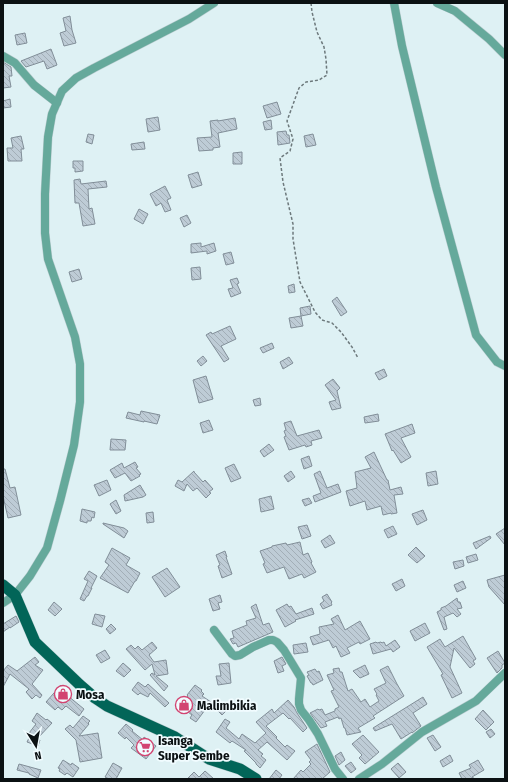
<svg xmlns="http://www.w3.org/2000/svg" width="508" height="782" font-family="'Fira Sans Condensed',sans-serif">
  <defs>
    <pattern id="building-back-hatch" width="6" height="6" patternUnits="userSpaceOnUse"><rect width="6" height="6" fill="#beccd6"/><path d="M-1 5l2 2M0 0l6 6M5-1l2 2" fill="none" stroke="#a2aeb7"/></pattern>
  </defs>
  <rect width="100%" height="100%" fill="#def1f4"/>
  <g fill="url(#building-back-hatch)" stroke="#818e98">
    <polygon points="70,16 72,30 76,43 64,46 60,33 66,31 63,18"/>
    <polygon points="25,33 27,43 17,45 15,35"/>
    <polygon points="51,49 57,65 47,69 44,61 26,67 21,61"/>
    <polygon points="3,62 11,67 12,76 9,76 11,87 3,88"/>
    <polygon points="10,99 11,107 3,108 3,101"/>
    <polygon points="277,102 281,114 267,118 263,106"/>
    <polygon points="158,117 160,130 148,132 146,119"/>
    <polygon points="235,118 237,129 218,133 220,147 213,148 213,150 199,151 197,138 212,137 210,121 218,120 218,121"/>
    <polygon points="271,120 272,129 265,130 263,122"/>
    <polygon points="286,131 287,135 289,135 290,143 278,145 277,132"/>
    <polygon points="88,134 94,135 92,144 86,142"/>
    <polygon points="313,134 316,145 306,147 304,136"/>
    <polygon points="21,136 24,149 21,149 22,161 8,161 7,148 13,148 11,138"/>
    <polygon points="144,142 145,149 132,150 131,144"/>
    <polygon points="242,152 242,164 233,164 233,153"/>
    <polygon points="73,161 83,161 83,171 75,172 75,168 73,168"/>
    <polygon points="198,172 202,185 192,188 188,175"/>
    <polygon points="80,179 81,184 106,181 107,187 88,189 89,209 92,208 95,224 83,226 79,203 75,203 74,180"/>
    <polygon points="165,186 171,198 167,200 171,210 165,212 161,203 156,206 150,194"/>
    <polygon points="139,209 148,214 143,224 134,219"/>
    <polygon points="187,215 191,223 184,227 180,218"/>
    <polygon points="201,243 201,247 214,243 216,251 207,254 207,251 191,253 191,244"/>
    <polygon points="231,252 234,263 226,265 223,254"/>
    <polygon points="200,267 201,279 192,280 191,268"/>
    <polygon points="79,269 82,279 72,282 69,272"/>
    <polygon points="237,278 239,283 237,284 241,293 231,297 228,289 233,288 230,280"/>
    <polygon points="294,284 295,292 289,293 288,286"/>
    <polygon points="337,297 347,312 341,316 332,301"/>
    <polygon points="310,306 311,314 301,316 300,308"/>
    <polygon points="301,316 303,326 291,328 289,318"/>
    <polygon points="230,326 236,339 221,346 229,359 224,362 206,335 211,332 212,334"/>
    <polygon points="272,343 274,348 263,353 260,348"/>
    <polygon points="203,356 207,361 201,366 197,361"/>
    <polygon points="289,357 293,363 283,369 280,362"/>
    <polygon points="384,369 387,376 379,380 375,373"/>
    <polygon points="206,376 213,399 199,403 193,380"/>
    <polygon points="333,379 340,388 337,391 341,408 332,410 329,402 336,400 325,385"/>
    <polygon points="260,398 261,405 255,406 253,400"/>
    <polygon points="141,411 160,415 157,424 144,421 144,422 126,418 128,412 140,415"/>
    <polygon points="378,414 379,421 365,423 364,417"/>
    <polygon points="209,420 213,430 203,433 200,423"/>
    <polygon points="291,421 297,436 319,430 322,438 311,441 312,445 306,447 305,445 289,450 284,437 286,436 284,431 286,430 284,423"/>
    <polygon points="412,424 415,433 401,438 411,457 401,463 393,450 392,451 390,446 385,434"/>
    <polygon points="111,439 126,440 125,450 110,450"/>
    <polygon points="269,444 274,450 264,457 260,451"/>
    <polygon points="374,452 387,480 388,480 390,490 401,487 403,494 394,495 397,513 391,514 391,513 383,515 381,506 367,510 365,501 350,506 346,491 357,488 355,472 371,468 365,457"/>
    <polygon points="309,456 312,466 304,469 301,459"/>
    <polygon points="135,462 138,467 136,468 141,474 139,475 140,476 131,481 125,473 115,478 110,470 122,463 124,468"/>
    <polygon points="234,464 241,478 231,482 225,468"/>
    <polygon points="3,469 5,469 10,488 15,487 21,515 8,518 3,496"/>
    <polygon points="194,471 194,472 203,482 205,480 213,489 209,492 211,493 206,498 197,488 193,491 187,484 184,491 175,486 178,480 182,482"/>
    <polygon points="291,471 295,477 288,482 284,476"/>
    <polygon points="320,471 327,488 338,484 341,492 315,502 313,496 321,493 314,474"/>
    <polygon points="436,471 438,484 428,486 426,473"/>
    <polygon points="107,480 111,490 99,496 94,485"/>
    <polygon points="140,485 146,495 143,497 125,501 124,495"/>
    <polygon points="271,496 274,509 261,512 259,499"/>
    <polygon points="309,498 312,503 305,506 302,500"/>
    <polygon points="116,500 121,511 116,514 110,504"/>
    <polygon points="82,509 95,512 94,518 92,517 91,521 87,521 87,523 80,521"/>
    <polygon points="423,510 427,520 417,525 412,514"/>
    <polygon points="153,512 154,522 147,523 146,513"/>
    <polygon points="103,523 124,528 128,531 124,538 103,524"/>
    <polygon points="307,525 311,536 302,539 298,527"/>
    <polygon points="393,526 397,534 388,538 384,530"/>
    <polygon points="505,528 505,545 496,534"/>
    <polygon points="330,535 335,543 325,548 321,541"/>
    <polygon points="490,536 491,538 476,549 473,543"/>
    <polygon points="300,542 303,555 308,553 312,562 311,563 316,572 304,578 302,574 289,579 284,567 267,573 263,564 265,563 260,551 272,547 272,546 286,543 287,545"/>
    <polygon points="416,547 425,556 417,563 408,555"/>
    <polygon points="112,548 130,558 126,565 140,573 136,581 135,581 128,593 100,578 109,565 105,562"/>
    <polygon points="225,551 227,557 226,557 232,574 222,578 218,566 220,565 216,555"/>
    <polygon points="476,554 478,560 468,563 466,557"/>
    <polygon points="463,560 464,566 455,569 453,562"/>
    <polygon points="167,568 180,587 165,597 152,577"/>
    <polygon points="89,571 97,576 91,588 92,588 88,596 87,596 84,601 80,599 88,581 84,579"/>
    <polygon points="505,575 505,605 489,587 487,580"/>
    <polygon points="402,579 405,586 396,591 392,584"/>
    <polygon points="463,581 466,588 457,592 454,585"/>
    <polygon points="327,594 332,602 331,603 332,605 323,609 320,604 324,601 322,597"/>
    <polygon points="220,595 222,602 218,603 220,609 213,611 209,599"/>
    <polygon points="457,598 458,602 460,602 462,608 457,609 461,614 457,617 453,613 444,617 447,629 444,630 437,612 441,610 441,608 446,606"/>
    <polygon points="54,602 62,609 55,616 48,610"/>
    <polygon points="256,604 263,625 269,623 273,632 238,647 236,643 233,644 230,639 234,638 232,631 247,625 246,621 256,618 251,607"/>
    <polygon points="287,604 289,607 291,606 296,614 312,608 314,614 295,620 296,621 285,627 276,610"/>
    <polygon points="95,614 105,616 102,627 92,624"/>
    <polygon points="338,615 345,630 360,621 370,639 360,644 359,642 347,648 350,653 341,657 336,646 333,648 329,640 313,645 310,637 320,634 319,627 334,624 331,619"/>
    <polygon points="16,616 19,622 10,628 10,627 3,632 3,624"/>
    <polygon points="425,623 430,633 415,641 410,631"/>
    <polygon points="111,624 116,629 110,634 106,629"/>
    <polygon points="463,636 476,659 473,661 475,664 470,668 454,648 450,667 462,693 452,698 441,675 443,674 427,647 440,639 445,647"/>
    <polygon points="395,640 400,647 393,652 391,649 373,654 370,644 376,642 377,643 381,642 382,643 384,642 386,646"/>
    <polygon points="152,642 157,648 149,655 154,662 166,660 168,674 156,676 168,686 164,691 150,675 152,673 155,675 152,664 145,670 126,649 131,645 135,649 138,646 142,650"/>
    <polygon points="306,643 308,652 294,654 293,645"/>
    <polygon points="105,650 110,658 101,663 96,655"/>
    <polygon points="498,651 505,663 502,665 502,668 497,673 487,658"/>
    <polygon points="35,657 39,662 35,665 43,670 32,684 42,695 40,698 36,695 32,699 26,692 29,689 10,674 3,687 3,671 8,665 17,671"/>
    <polygon points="282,657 286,664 282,666 284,671 278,673 274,661"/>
    <polygon points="123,663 131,670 124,677 116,671"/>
    <polygon points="229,663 231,683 218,685 216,676 221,676 219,664"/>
    <polygon points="365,665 369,674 360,678 353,671"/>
    <polygon points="388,666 397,684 404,696 373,716 375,718 358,728 361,732 347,735 345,728 344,728 341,718 339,719 338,717 325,722 327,726 321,728 310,713 318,709 319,710 322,709 325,715 335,711 335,709 339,707 331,691 334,690 327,675 334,673 333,669 339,668 340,672 342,672 348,691 352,689 361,702 365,699 370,707 379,701 376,695 377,694 374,689 386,683 380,670"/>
    <polygon points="315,669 317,672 319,671 323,680 313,685 312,683 311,683 307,676 309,675 307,672"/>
    <polygon points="138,682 145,687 148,684 169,703 165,707 150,693 148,697 140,693 138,695 132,690"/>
    <polygon points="61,685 70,694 68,696 84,709 79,716 66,706 62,710 58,707 55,710 46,702"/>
    <polygon points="195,685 202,690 201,691 204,694 202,696 211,702 196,722 190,718 192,715 180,706 188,696 187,695"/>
    <polygon points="423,697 427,704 413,713 421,726 412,733 412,732 401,739 392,724 375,731 373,728"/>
    <polygon points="288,700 294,707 297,713 307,728 303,732 290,718 289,719 283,713 266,726 277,737 276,738 285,747 287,745 295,751 287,760 267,742 258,750 263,754 261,756 266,760 260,768 256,764 256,763 244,751 246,750 232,741 230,743 216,732 225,719 230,722 226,728 239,739 242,734 255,743 266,733 256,722 272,709 274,713"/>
    <polygon points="222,704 227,710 222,715 216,709"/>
    <polygon points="483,710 494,722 486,730 475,719"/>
    <polygon points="37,713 46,720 47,719 52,723 37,739 40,740 38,746 27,742 31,734 29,733 36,724 32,721"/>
    <polygon points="83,716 90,721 88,723 89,724 79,736 98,733 102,758 80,762 76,740 65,729 70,725 73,728"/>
    <polygon points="126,724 133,730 132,731 143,740 144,737 156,746 146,759 131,748 134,745 126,737 125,739 118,733"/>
    <polygon points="491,729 495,734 490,738 486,732"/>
    <polygon points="363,735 379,752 365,764 359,758 362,755 352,744"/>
    <polygon points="433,735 441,747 435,751 427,738"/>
    <polygon points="317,744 330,772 322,779 293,779 301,770 303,772 311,764 309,762 311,760 305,752"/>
    <polygon points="341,752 345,760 339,765 335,756"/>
    <polygon points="450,755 453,761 443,767 440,761"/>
    <polygon points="63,760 71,765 72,763 79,768 73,777 67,773 65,775 59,771 60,769 58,768"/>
    <polygon points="478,760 484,770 472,777 475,779 462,779 459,773 471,768 469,765"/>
    <polygon points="351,762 356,769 351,773 345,766"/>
    <polygon points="113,763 122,768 116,779 109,779 105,777"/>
    <polygon points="398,763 406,772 399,778 391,769"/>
    <polygon points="19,764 41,770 38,778 29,774 29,773 17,770"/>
    <polygon points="276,770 282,775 279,779 269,779"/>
    <polygon points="205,771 214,779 187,779 194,772 199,777"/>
  </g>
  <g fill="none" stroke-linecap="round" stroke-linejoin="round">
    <g stroke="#bccdd0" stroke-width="9">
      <g id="minor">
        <polyline points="394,3 402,46 436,187 476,335 497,362 505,366"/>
        <polyline points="437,3 455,11 489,39 505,55"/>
        <polyline points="3,56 15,63 34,85 57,103"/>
        <polyline points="3,603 15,595 30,576 47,548 60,501 74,445 80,402 80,364 75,337 48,259 45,233 45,194 48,137 52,114 62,91 76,78 94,68 189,19 214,3"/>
        <polyline points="214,630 232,654 235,656 240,655 253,647 269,640 273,640 277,642 284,650 301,678 299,699 299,704 301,710 309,720 318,734 335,769 343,779"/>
        <polyline points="359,779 382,764 422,732 476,701 505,673"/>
      </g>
    </g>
    <g stroke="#bccdd0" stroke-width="12">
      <polyline id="major" points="3,585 15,595 35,642 80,685 95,698 107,706 175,737 209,759 240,769 256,779"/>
    </g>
    <polyline stroke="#6d797c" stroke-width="1.5" stroke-dasharray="3 2" stroke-linecap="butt" points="311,3 312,12 317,32 324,47 326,59 327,75 319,80 306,82 299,88 287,121 293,139 290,151 280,158 283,182 293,224 293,239 300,282 315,312 322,320 332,323 341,332 352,347 358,358"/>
    <use href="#minor" stroke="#65a99b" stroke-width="8"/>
    <use href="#major" stroke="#026558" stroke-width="11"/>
  </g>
  <defs>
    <g id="shop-ring" transform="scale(0.9)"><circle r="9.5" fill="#f1fcff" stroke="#d24471" stroke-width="1.5"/><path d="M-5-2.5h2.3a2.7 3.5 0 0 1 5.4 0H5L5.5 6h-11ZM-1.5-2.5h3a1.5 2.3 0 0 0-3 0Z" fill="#d24471"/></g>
    <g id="supermarket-ring" transform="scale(0.9)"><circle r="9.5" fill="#f1fcff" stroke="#d24471" stroke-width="1.5"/><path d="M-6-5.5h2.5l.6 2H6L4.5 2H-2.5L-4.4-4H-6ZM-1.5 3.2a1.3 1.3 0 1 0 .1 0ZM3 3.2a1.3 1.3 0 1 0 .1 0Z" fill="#d24471"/></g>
  </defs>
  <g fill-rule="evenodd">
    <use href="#shop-ring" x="63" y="694"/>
    <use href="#shop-ring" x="184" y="705"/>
    <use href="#supermarket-ring" x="145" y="747"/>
  </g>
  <g text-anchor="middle" stroke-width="3.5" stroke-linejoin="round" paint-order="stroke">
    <g font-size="13" font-weight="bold" fill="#0b1113" stroke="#f1fcff" text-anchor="start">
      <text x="76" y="699">Mosa</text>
      <text x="197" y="710">Malimbikia</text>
      <text x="158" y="745">Isanga<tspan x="158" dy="15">Super Sembe</tspan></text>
    </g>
  </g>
  <rect width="508" height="782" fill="none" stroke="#0b1113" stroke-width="8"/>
  <g transform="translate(36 746) rotate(169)" stroke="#f1fcff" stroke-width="3" paint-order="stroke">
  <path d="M0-3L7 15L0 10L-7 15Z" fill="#0b1113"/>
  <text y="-6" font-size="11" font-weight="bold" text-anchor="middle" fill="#0b1113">N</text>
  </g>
</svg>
